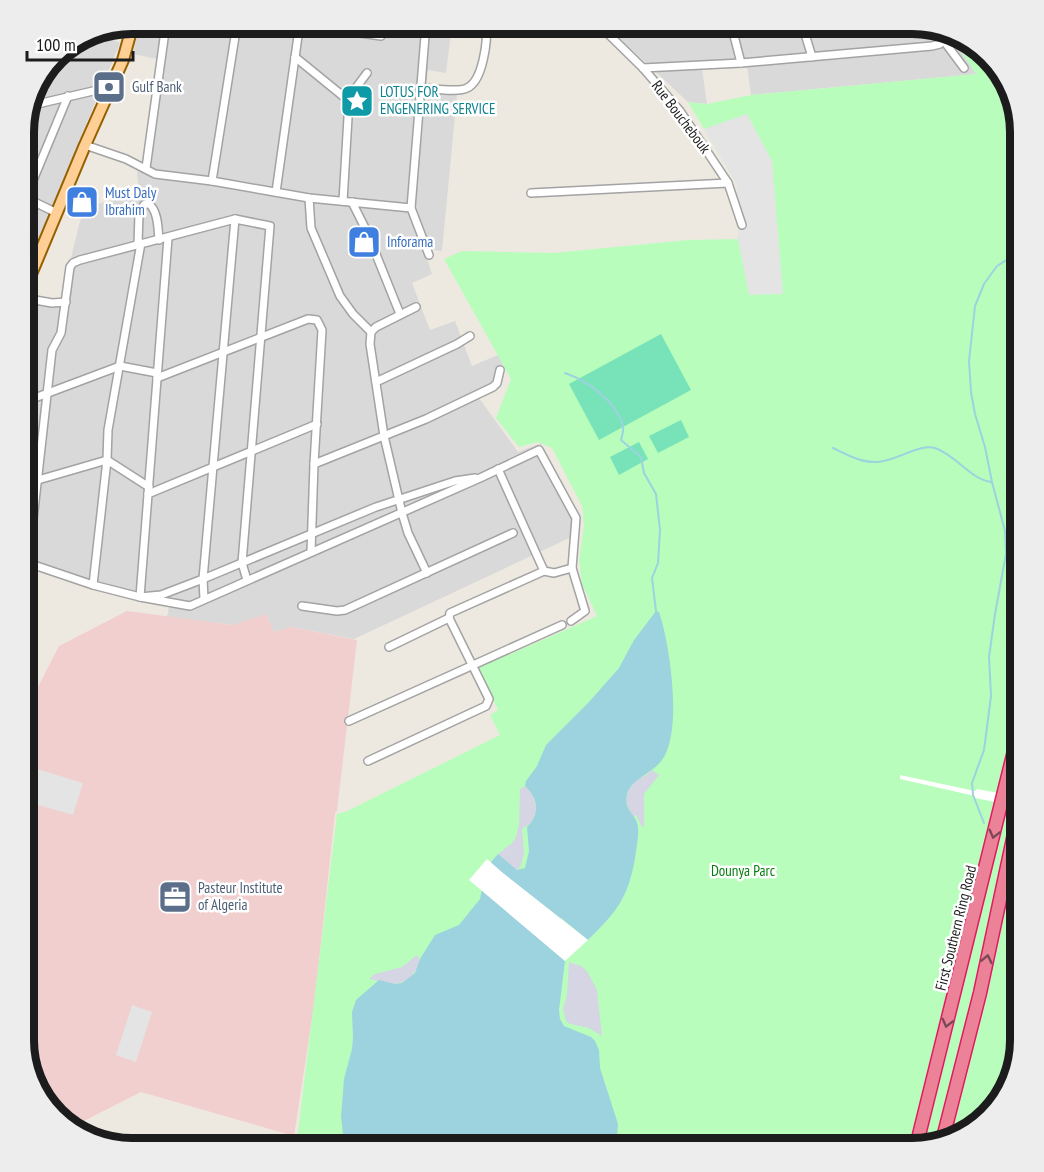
<svg xmlns="http://www.w3.org/2000/svg" width="1044" height="1172" font-family="'PT Sans Narrow',sans-serif">
  <rect width="100%" height="100%" fill="#eee9e0"/>
  <g fill="#dad9d9">
    <polygon points="139,24 452,24 446,73 428,70 426,92 457,95 442,251 424,249 432,274 412,283 430,330 455,321 472,366 500,354 504,369 501,387 479,398 518,452 541,443 578,534 354,639 291,627 274,632 266,614 234,625 167,617 170,601 99,585 24,559 24,308 26,303 63,308 69,266 80,221 89,206 139,193 137,173 143,162 157,59 133,54"/>
    <polygon points="604,24 919,24 948,32 977,74 751,95 747,66 702,69 707,104 688,102"/>
    <polygon points="102,35 120,43 24,274 24,125 35,84 61,51"/>
  </g>
  <polygon fill="#f1cfce" points="127,611 233,625 266,614 274,632 291,627 357,640 337,811 335,813 315,999 294,1136 141,1092 72,1127 47,1106 24,1040 24,714 59,646"/>
  <polygon fill="#b9fdbd" points="948,32 960,35 997,66 1020,132 1020,1040 1009,1088 978,1125 912,1148 296,1148 337,814 347,811 500,735 490,715 498,710 478,668 597,616 582,584 579,560 584,526 582,506 552,448 538,442 519,447 496,418 511,379 444,259 462,251 553,253 688,240 738,239 737,185 688,102 707,104 751,95 976,74"/>
  <g fill="#78e3b8">
    <polygon points="661,334 691,390 599,440 569,384"/>
    <polygon points="681,420 689,437 658,453 649,436"/>
    <polygon points="639,442 648,459 619,475 610,457"/>
  </g>
  <g fill="#e4e4e4">
    <polygon points="747,114 772,161 783,294 749,295 738,239 737,185 704,129"/>
    <polygon points="24,765 83,783 73,815 24,801"/>
    <polygon points="132,1005 152,1012 136,1062 116,1055"/>
  </g>
  <g fill="#d5d5e4">
    <polygon points="652,770 659,775 644,794 644,827 642,827 636,815 632,817 631,815 626,801 628,790 637,779 646,775"/>
    <polygon points="525,786 533,795 537,809 532,822 522,829 524,853 521,865 517,871 498,854 512,843 516,837 519,825 520,789"/>
    <polygon points="417,955 420,961 417,969 407,981 395,984 369,979 375,974 402,967"/>
    <polygon points="569,962 581,966 587,971 597,990 602,1036 589,1028 570,1024 566,1021 563,1009 567,995"/>
  </g>
  <path fill="#9dd2df" d="M656,611L659,612C670,644 683,732 662,760C653,773 631,779 627,794C623,811 637,814 638,827C639,837 636,849 635,859C627,900 617,911 588,940L561,918L540,939L565,961L559,1010L560,1019L564,1026L591,1037L595,1041L599,1050L600,1068L618,1124L616,1148H361L348,1142L343,1134L341,1117L344,1079L352,1049L353,1038L352,1012L356,1000L379,980L395,984L402,983L415,973L420,959L435,935L459,925L480,899L486,868L498,854L517,870L525,868L529,851L527,827C540,814 539,799 525,786L526,781L537,766L546,745L589,702L619,668L634,640Z"/>
  <g fill="#fff">
    <polygon points="900,775 975,791 977,789 1020,797 1020,807 975,798 975,796 900,779"/>
    <polygon points="487,859 503,873 588,940 565,961 469,880"/>
  </g>
  <g fill="none" stroke-linecap="round" stroke-linejoin="round">
    <g stroke="#9dd2df" stroke-width="2">
      <path d="M565,373C588,381 616,401 623,426C624,430 622,436 621,440L641,457L644,473L656,494L660,530L658,563L652,578L656,611"/>
      <path d="M833,448C846,454 861,463 877,462C894,462 920,443 935,448C956,455 970,479 991,482"/>
      <polyline points="984,823 973,795 972,783 984,750 991,696 989,657 995,614 1006,554 1005,531 992,482 985,447 975,414 971,392 969,361 975,306 984,284 997,266 1016,254 1020,249"/>
      <polyline points="1017,878 1020,891"/>
      <polyline points="994,1106 1020,997"/>
    </g>
    <g stroke="#a3a3a3" stroke-width="10">
      <g id="street">
        <polyline points="426,24 411,208 429,255"/>
        <polyline points="598,24 643,68 680,111 728,183 742,225"/>
        <polyline points="731,24 741,63"/>
        <polyline points="802,24 812,57"/>
        <polyline points="601,26 632,24"/>
        <polyline points="935,29 964,68"/>
        <polyline points="295,57 349,101 343,201"/>
        <polyline points="643,68 741,63 932,46 940,44 942,38"/>
        <path d="M420,88C431,88 458,93 467,88C483,81 488,40 486,24"/>
        <polyline points="347,100 367,73"/>
        <polyline points="29,106 93,91 112,84"/>
        <polyline points="85,145 126,159 155,174 212,181 309,198 411,208"/>
        <polyline points="146,168 166,24"/>
        <polyline points="212,181 237,24"/>
        <polyline points="276,192 298,36 302,30 312,26 381,36 383,24"/>
        <polyline points="531,193 728,183"/>
        <polyline points="24,197 57,213"/>
        <polyline points="309,198 311,228 340,296 353,314 371,332"/>
        <polyline points="24,202 68,96"/>
        <polyline points="352,202 367,232 400,314"/>
        <polyline points="168,238 140,597 161,595 203,579 376,507 455,481 475,478"/>
        <path d="M138,244L139,214L144,205L148,203C158,210 158,228 159,240"/>
        <polyline points="24,298 52,303 66,302"/>
        <polyline points="416,307 376,327 371,332 370,344 384,436 402,513 408,533 427,573"/>
        <polyline points="157,378 308,319 317,320 322,330 314,464 311,552"/>
        <polyline points="376,382 457,344 470,336"/>
        <polyline points="24,402 120,366 157,373"/>
        <polyline points="314,464 426,419 493,387 497,383 500,370"/>
        <polyline points="38,480 107,460 149,487"/>
        <polyline points="148,494 317,424"/>
        <polyline points="25,562 93,585 140,597 190,606 480,478 539,450 576,518 572,568 585,611 571,621"/>
        <polyline points="28,564 52,350 61,333 70,267 73,263 80,260 235,219 270,226 242,563 247,580"/>
        <polyline points="544,571 554,573 572,568"/>
        <polyline points="93,585 107,460 108,430 141,243"/>
        <polyline points="204,599 203,579 235,219"/>
        <polyline points="302,606 337,611 345,610 513,533"/>
        <polyline points="389,647 449,618"/>
        <polyline points="349,721 562,625"/>
        <polyline points="368,761 486,706 489,699 449,618 450,613 544,571 498,469"/>
      </g>
    </g>
    <g stroke="#946000" stroke-width="14">
      <polyline id="primary" points="24,291 85,145 123,60 133,24"/>
    </g>
    <g stroke="#e11961" stroke-width="15">
      <g id="highway">
        <polyline points="943,1138 980,993 1020,806"/>
        <polyline points="916,1147 1016,743 1020,716"/>
      </g>
    </g>
    <use href="#street" stroke="#fff" stroke-width="7"/>
    <use href="#primary" stroke="#ffcf95" stroke-width="10"/>
    <use href="#highway" stroke="#eb8298" stroke-width="12"/>
  </g>
  <defs><path id="oneway-chevron" d="M-2-3.5L2.5 0L-2 3.5" fill="none" stroke-width="1.6" stroke-linecap="round" stroke-linejoin="round" transform="scale(1.5)"/></defs>
  <g stroke="#794a54">
    <use href="#oneway-chevron" transform="translate(994 834) rotate(104)"/>
    <use href="#oneway-chevron" transform="translate(987 959) rotate(-78)"/>
    <use href="#oneway-chevron" transform="translate(947 1023) rotate(104)"/>
  </g>
  <defs>
    <g id="bank-square" transform="scale(1.725)"><rect x="-9" y="-9" width="18" height="18" rx="4" fill="#5c6f8a" stroke="#fff"/><path d="M-6-4H6V4H-6ZM0-2.3a2.3 2.3 0 1 0 0 4.6a2.3 2.3 0 1 0 0-4.6Z" fill="#fff"/></g>
    <g id="sight-square" transform="scale(1.725)"><rect x="-9" y="-9" width="18" height="18" rx="4" fill="#0f9aa8" stroke="#fff"/><path d="M0-6L1.8-2.2L6-1.7L2.9 1.2L3.7 5.4L0 3.3L-3.7 5.4L-2.9 1.2L-6-1.7L-1.8-2.2Z" fill="#fff"/></g>
    <g id="shop-square" transform="scale(1.725)"><rect x="-9" y="-9" width="18" height="18" rx="4" fill="#3f7fe0" stroke="#fff"/><path d="M-5-2.5h2.3a2.7 3.5 0 0 1 5.4 0H5L5.5 6h-11ZM-1.5-2.5h3a1.5 2.3 0 0 0-3 0Z" fill="#fff"/></g>
    <g id="office-square" transform="scale(1.725)"><rect x="-9" y="-9" width="18" height="18" rx="4" fill="#5c6f8a" stroke="#fff"/><path d="M-6-3h4V-5.5h4V-3h4V5H-6ZM-1-4.5V-3h2v-1.5ZM-6 0V1H6V0Z" fill="#fff"/></g>
  </defs>
  <g fill-rule="evenodd">
    <use href="#bank-square" x="109" y="87"/>
    <use href="#sight-square" x="357" y="101"/>
    <use href="#shop-square" x="82" y="202"/>
    <use href="#shop-square" x="364" y="242"/>
    <use href="#office-square" x="175" y="897"/>
  </g>
  <g text-anchor="middle" stroke-width="5" stroke-linejoin="round" paint-order="stroke">
    <g font-size="15" fill="#4e5e75" stroke="#fff" text-anchor="start">
      <text x="132" y="92">Gulf Bank</text>
      <text x="198" y="893">Pasteur Institute<tspan x="198" dy="17">of Algeria</tspan></text>
    </g>
    <g font-size="15" fill="#0d838f" stroke="#fff" text-anchor="start">
      <text x="380" y="97">LOTUS FOR<tspan x="380" dy="17">ENGENERING SERVICE</tspan></text>
    </g>
    <g font-size="15" fill="#1c1c1c" stroke="#fff">
      <text transform="translate(681 117) rotate(53)" y="5">Rue Bouchebouk</text>
      <text transform="translate(956 928) rotate(-76)" y="5">First Southern Ring Road</text>
    </g>
    <g font-size="15" fill="#366cbe" stroke="#fff" text-anchor="start">
      <text x="105" y="198">Must Daly<tspan x="105" dy="17">Ibrahim</tspan></text>
      <text x="387" y="247">Inforama</text>
    </g>
    <g font-size="15" fill="#047f0c" stroke="#fff">
      <text x="743" y="876">Dounya Parc</text>
    </g>
  </g>
  <path d="M0 0H1044V1172H0ZM132 34H912A98 98 0 0 1 1010 132V1040A98 98 0 0 1 912 1138H132A98 98 0 0 1 34 1040V132A98 98 0 0 1 132 34Z" fill="#ededed" fill-rule="evenodd"/>
  <path fill="none" stroke="#1c1c1c" stroke-width="8" d="M132 34H912A98 98 0 0 1 1010 132V1040A98 98 0 0 1 912 1138H132A98 98 0 0 1 34 1040V132A98 98 0 0 1 132 34Z"/>
  <path d="M27 51v9h106v-9" fill="none" stroke="#1c1c1c" stroke-width="3"/>
  <text x="36" y="51" font-size="18" fill="#1c1c1c" stroke="#ffffff" stroke-width="4.5" paint-order="stroke">100 m</text>
</svg>
